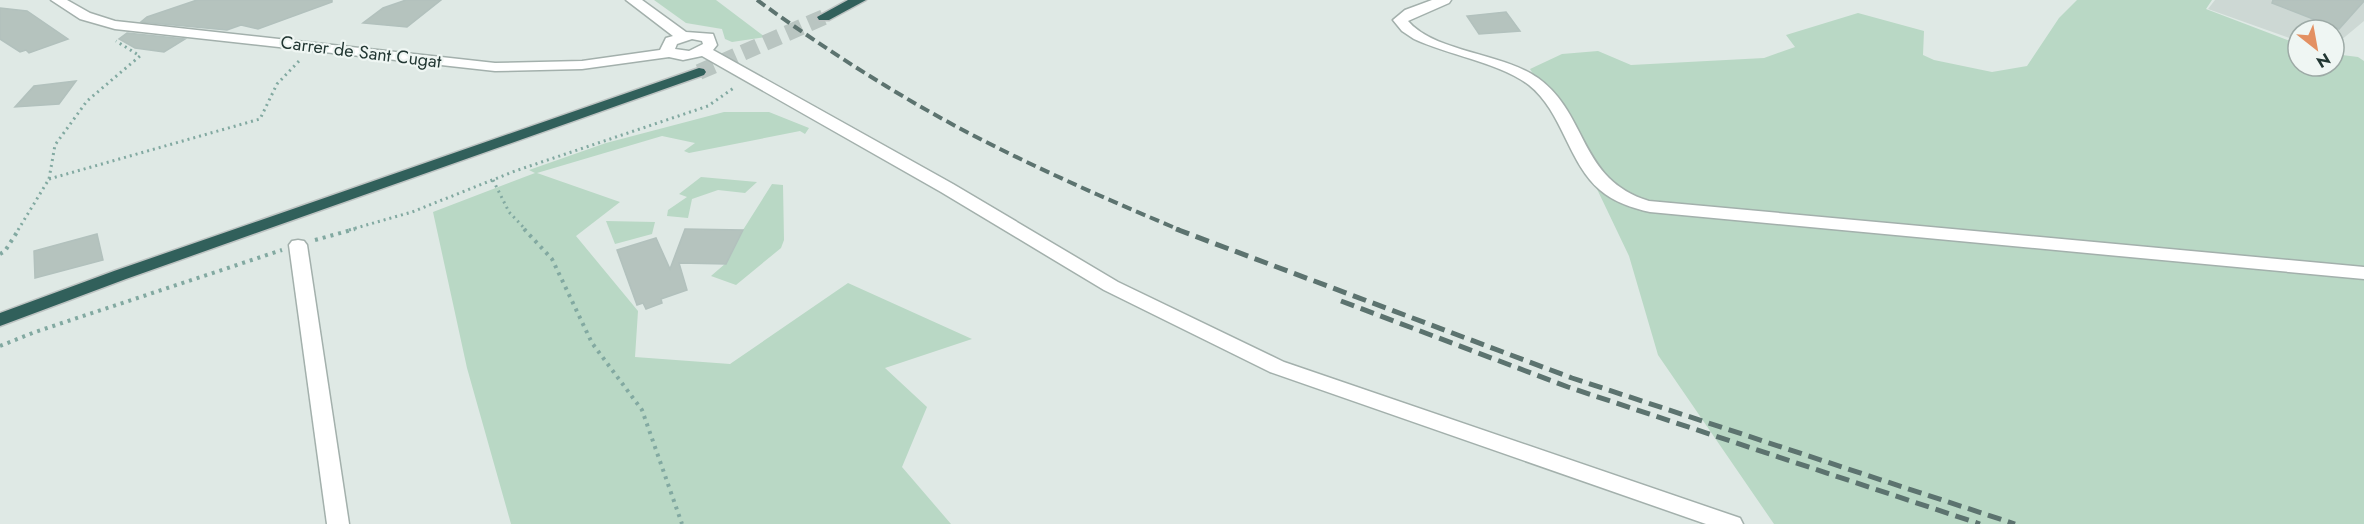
<svg xmlns="http://www.w3.org/2000/svg" width="2364" height="524" font-family="Jost,sans-serif">
  <rect width="100%" height="100%" fill="#dfe9e5"/>
  <polygon fill="#cdd8d4" points="2215,0 2364,0 2364,21 2334,46 2334,30 2298,30 2298,41 2208,9"/>
  <g fill="#b9d8c5">
    <polygon points="654,0 716,0 765,37 732,42 725,39 722,29 686,23"/>
    <polygon points="2077,0 2212,0 2206,9 2298,44 2298,66 2334,66 2334,54 2358,57 2364,61 2364,524 1774,524 1658,355 1629,256 1575,143 1530,69 1562,54 1598,51 1631,65 1764,58 1795,47 1786,35 1858,13 1924,31 1923,55 1934,60 1992,72 2027,66 2059,18"/>
    <polygon points="724,112 769,112 809,128 805,134 800,131 689,153 684,151 695,143 662,136 537,173 620,202 576,236 638,311 635,357 730,364 848,283 972,339 885,368 927,407 902,467 951,524 511,524 467,368 433,212 535,173 529,170 606,143"/>
    <polygon points="701,177 757,182 745,193 718,190 692,199 688,218 667,216 668,210 687,197 679,194"/>
    <polygon points="772,184 783,185 784,240 781,248 736,285 711,276 726,263 743,230"/>
    <polygon points="606,221 655,222 652,234 615,244"/>
  </g>
  <g fill="#b5c3be" stroke="#b2c1bd" stroke-width="1.5">
    <polygon points="197,0 332,0 332,2 258,29 241,25 227,30 141,22 147,17"/>
    <polygon points="406,0 441,0 407,27 363,23 383,8"/>
    <polygon points="2273,0 2364,0 2364,1 2339,29 2272,3"/>
    <polygon points="0,8 27,11 68,39 29,53 26,50 20,52 0,39"/>
    <polygon points="1506,12 1520,31 1479,34 1467,16"/>
    <polygon points="127,33 185,39 164,52 135,48 119,39"/>
    <polygon points="76,81 59,104 15,107 34,86"/>
    <polygon points="685,229 743,230 726,264 679,263 687,290 661,299 662,303 646,309 643,303 637,305 617,250 656,238 670,269"/>
    <polygon points="97,234 103,260 35,278 34,251"/>
  </g>
  <g fill="none" stroke-linecap="round" stroke-linejoin="round">
    <polyline stroke="#b9c5c1" stroke-width="16" stroke-dasharray="16 8" stroke-linecap="butt" points="699,72 824,17"/>
    <g stroke="#a3b0ac" stroke-width="3">
      <g id="minor">
        <path d="M51,0H67L90,13L115,21L495,63L582,61L660,50L666,38L673,36L626,0H642L686,32L713,34L717,45L713,50L953,184L1118,282L1284,362L1740,518L1743,524H1706L1270,372L1104,290L941,192L702,56L683,60L669,57L582,69L495,71L115,29L80,19ZM692,39L702,41L703,44L689,51L675,49L677,44Z"/>
        <path d="M1432,0H1451L1449,3L1408,21C1434,52 1503,53 1538,78C1589,115 1578,179 1649,201L2364,267V279L1650,212C1632,208 1614,202 1600,190C1568,163 1563,112 1529,85C1500,63 1448,55 1414,39L1402,31L1393,20L1405,10Z"/>
        <polygon points="298,240 304,241 307,245 349,524 327,524 289,245 292,241"/>
      </g>
    </g>
    <g stroke="#bdc3c2" stroke-width="3">
      <g id="highway">
        <polygon points="848,0 866,0 829,20 819,20 817,17"/>
        <polygon points="699,68 704,69 706,72 704,75 126,279 0,326 0,313 114,271"/>
      </g>
    </g>
    <g stroke="#82a9a1" stroke-width="3" stroke-dasharray="2 4" stroke-linecap="butt">
      <polyline points="49,179 260,119 277,84 300,60"/>
      <polyline points="493,180 509,212 526,230"/>
      <polyline points="18,230 49,179 55,145 87,101 140,56 116,41"/>
      <polyline points="349,230 412,212 515,171 708,106 735,87"/>
    </g>
    <g stroke="#82a9a1" stroke-width="4" stroke-dasharray="3 5" stroke-linecap="butt">
      <polyline points="524,229 552,259 592,343 642,410 682,524"/>
      <polyline points="315,240 355,229"/>
      <polyline points="0,254 5,251 19,229"/>
      <polyline points="0,346 35,332 282,250"/>
    </g>
    <use href="#minor" fill="#fff" fill-rule="evenodd"/>
    <use href="#highway" fill="#31605b" fill-rule="evenodd"/>
    <path stroke="#5c736f" stroke-width="4" stroke-dasharray="10 5" stroke-linecap="butt" d="M757,0C822,47 890,91 961,129C1031,166 1106,199 1180,230"/>
    <g stroke="#5c736f" stroke-width="5" stroke-dasharray="14 7" stroke-linecap="butt">
      <polyline points="1176,229 1572,378 2015,524"/>
      <polyline points="1341,301 1568,387 1980,524"/>
    </g>
  </g>
  <g text-anchor="middle" stroke-width="4.5" stroke-linejoin="round" paint-order="stroke">
    <g font-size="18" fill="#223733" stroke="#eff6f3">
      <text transform="translate(361 52) rotate(7)" y="6">Carrer de Sant Cugat</text>
    </g>
  </g>
  <g transform="translate(2316 48) rotate(149)"><circle r="28" fill="#eff6f3" stroke="#9daaa6" stroke-width="1.5"/>
  <path d="M0-4.5L10 22L0 15L-10 22Z" fill="#e39062"/>
  <text y="-9" font-size="16" font-weight="bold" text-anchor="middle" fill="#223733">N</text>
  </g>
</svg>
